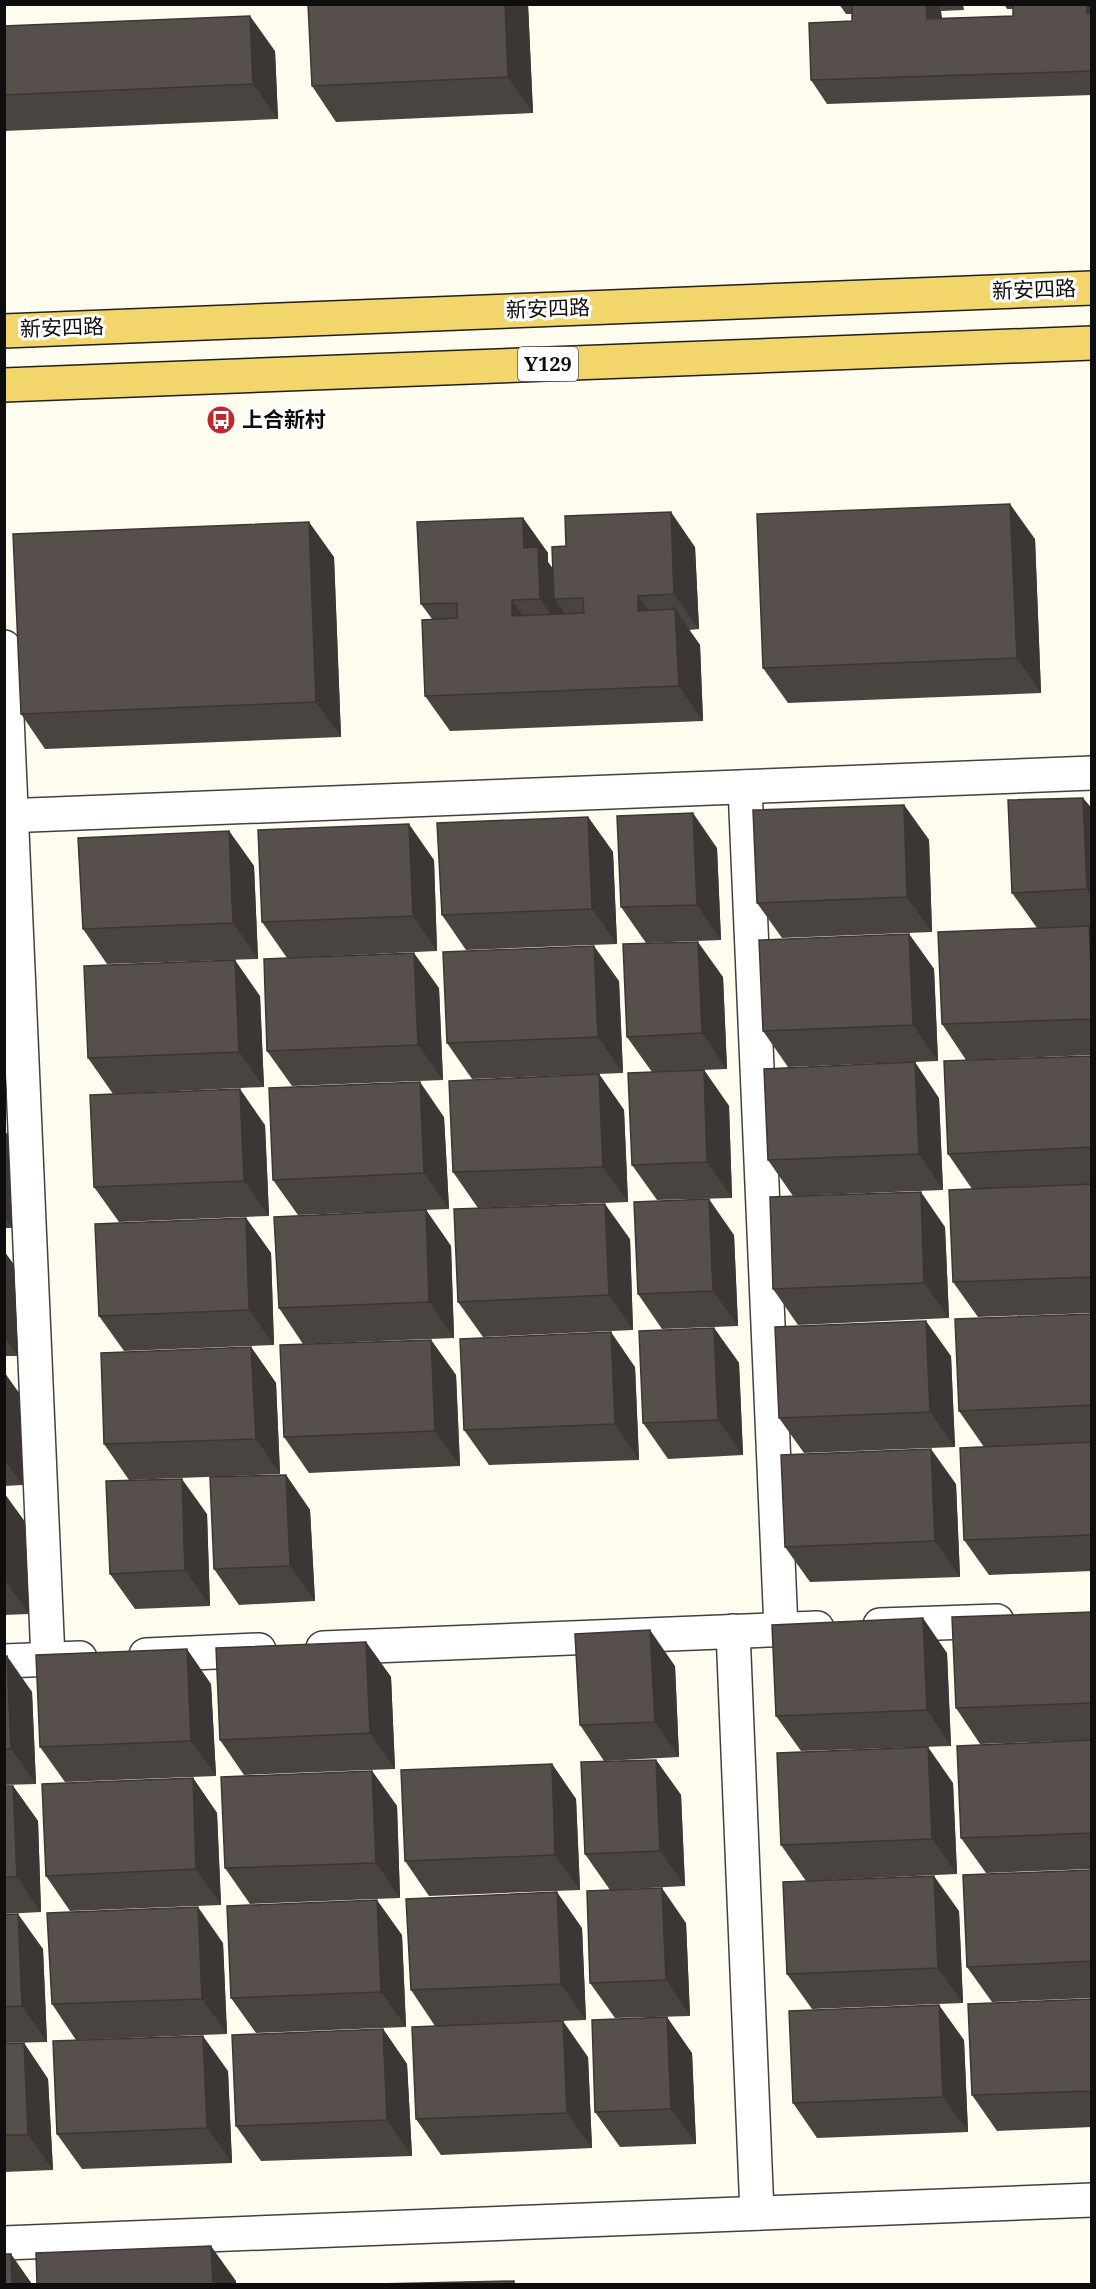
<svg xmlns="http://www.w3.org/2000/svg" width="1096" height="2289" font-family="'Noto Serif','Noto Sans SC',serif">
  <rect width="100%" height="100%" fill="#fefcef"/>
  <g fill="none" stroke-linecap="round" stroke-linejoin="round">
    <g stroke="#414141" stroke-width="36">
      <g id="minor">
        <polyline points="4,647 48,1659"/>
        <polyline points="745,787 781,1629"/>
        <polyline points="4,816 1092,773"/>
        <polyline points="880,1625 997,1621"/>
        <polyline points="733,1631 757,2213"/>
        <polyline points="323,1648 817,1628"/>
        <polyline points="146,1655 259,1650"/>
        <polyline points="4,1661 80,1658"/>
        <polyline points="4,2243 1092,2200"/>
      </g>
    </g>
    <g stroke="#1f1f1f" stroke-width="36">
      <g id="primary">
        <polyline points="4,331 1092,288"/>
        <polyline points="4,385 1092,343"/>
      </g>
    </g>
    <use href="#minor" stroke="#fff" stroke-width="33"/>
    <use href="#primary" stroke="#f3d66b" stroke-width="33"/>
  </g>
  <g fill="#4a4440">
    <polygon points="528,4 533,113 336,122 312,86"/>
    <polygon points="839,4 963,4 964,10 941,11 942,18 1013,16 1013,9 1007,9 1004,4 1092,4 1092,95 827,104 811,80 852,21 852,14 846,14"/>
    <polygon points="4,26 275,51 278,119 4,131"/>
    <polygon points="523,518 548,553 548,562 553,569 695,547 699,629 689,630 700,645 703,721 450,731 425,696 432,619 421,604"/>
    <polygon points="1035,539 1041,693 788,703 763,668"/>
    <polygon points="334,557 341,737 45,749 21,714"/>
    <polygon points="1083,798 1092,809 1092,926 1037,928 1012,893"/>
    <polygon points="904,805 929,840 932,932 782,938 757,903"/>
    <polygon points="588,817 613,852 617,944 466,950 442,915"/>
    <polygon points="229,831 254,866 258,959 107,964 83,929"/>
    <polygon points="717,848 721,940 646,943 621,907"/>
    <polygon points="434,860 437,951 287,958 262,922"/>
    <polygon points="1089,926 1092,930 1092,1055 966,1060 942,1024"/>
    <polygon points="909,934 934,969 938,1061 788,1067 763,1031"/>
    <polygon points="723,977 727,1069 652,1072 627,1037"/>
    <polygon points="619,981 623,1073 472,1079 447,1043"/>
    <polygon points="439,988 443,1080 292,1086 267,1051"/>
    <polygon points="260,996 264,1087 113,1094 88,1058"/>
    <polygon points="1092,1056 1092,1184 972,1189 948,1154"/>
    <polygon points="704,1070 729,1106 732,1198 657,1200 632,1165"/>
    <polygon points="599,1074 624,1110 628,1202 478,1208 453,1172"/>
    <polygon points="939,1098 943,1190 793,1196 768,1160"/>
    <polygon points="444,1117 449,1209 298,1215 273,1180"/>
    <polygon points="265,1125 269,1216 119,1222 94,1187"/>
    <polygon points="4,1130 8,1135 12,1228 4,1228"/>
    <polygon points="1092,1184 1092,1313 978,1317 953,1282"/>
    <polygon points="426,1210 451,1246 454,1338 303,1344 279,1308"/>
    <polygon points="246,1218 271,1253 274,1345 124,1351 99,1316"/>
    <polygon points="945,1227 949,1318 798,1325 773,1289"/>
    <polygon points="734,1235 738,1326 662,1329 638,1294"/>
    <polygon points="630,1239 633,1330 483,1337 458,1302"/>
    <polygon points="4,1251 14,1265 18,1356 4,1356"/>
    <polygon points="1092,1314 1092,1442 984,1447 959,1411"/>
    <polygon points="714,1328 739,1363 743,1455 668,1459 643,1423"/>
    <polygon points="431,1340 456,1375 460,1466 309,1473 284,1437"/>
    <polygon points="251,1347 276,1383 280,1474 129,1480 104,1444"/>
    <polygon points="951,1356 955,1447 804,1453 779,1418"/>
    <polygon points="635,1367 639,1460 489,1465 464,1430"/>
    <polygon points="4,1372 19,1393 23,1485 4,1486"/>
    <polygon points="1092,1442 1092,1571 989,1575 964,1540"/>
    <polygon points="286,1475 310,1510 315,1601 239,1605 214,1569"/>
    <polygon points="956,1484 960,1577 810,1582 785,1547"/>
    <polygon points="4,1493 25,1522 29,1614 4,1615"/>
    <polygon points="207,1514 210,1606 135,1609 110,1574"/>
    <polygon points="1092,1612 1092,1740 980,1744 956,1708"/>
    <polygon points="366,1642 391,1677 395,1769 244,1775 220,1740"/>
    <polygon points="947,1653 951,1746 801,1751 776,1716"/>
    <polygon points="4,1656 32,1692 36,1784 4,1785"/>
    <polygon points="675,1666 679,1757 604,1761 580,1725"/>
    <polygon points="211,1684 216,1776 65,1782 40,1747"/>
    <polygon points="1092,1740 1092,1869 986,1873 961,1838"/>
    <polygon points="656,1760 681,1795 685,1886 610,1890 585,1854"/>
    <polygon points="552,1764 576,1799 580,1890 429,1896 405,1861"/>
    <polygon points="372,1771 397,1806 400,1898 250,1904 225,1868"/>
    <polygon points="193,1778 217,1813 221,1905 70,1911 46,1876"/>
    <polygon points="953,1783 957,1874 806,1881 781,1845"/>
    <polygon points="4,1786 13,1786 38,1821 41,1912 4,1914"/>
    <polygon points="1092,1870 1092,1998 992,2002 967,1967"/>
    <polygon points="959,1911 963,2003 812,2009 787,1974"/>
    <polygon points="4,1915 43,1949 47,2042 4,2043"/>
    <polygon points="686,1923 690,2016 615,2018 590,1983"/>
    <polygon points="582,1928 586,2020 435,2026 411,1990"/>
    <polygon points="402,1935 406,2027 256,2033 231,1998"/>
    <polygon points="223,1943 227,2034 76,2040 52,2004"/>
    <polygon points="1092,1999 1092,2127 997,2131 972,2095"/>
    <polygon points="383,2029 407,2064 412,2156 261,2161 236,2126"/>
    <polygon points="964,2040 968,2132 817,2138 793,2103"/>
    <polygon points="24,2043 48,2079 53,2170 4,2172 4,2044"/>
    <polygon points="692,2053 696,2144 620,2147 595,2112"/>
    <polygon points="588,2057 592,2148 441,2155 416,2119"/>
    <polygon points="228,2071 232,2163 82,2169 57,2134"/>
  </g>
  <g fill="#3c3734">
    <polygon points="505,4 528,4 533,113 508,77"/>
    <polygon points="926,4 937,4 941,11 943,42 927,19"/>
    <polygon points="1087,4 1092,4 1092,20 1087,13"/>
    <polygon points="250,16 275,51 278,119 253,84"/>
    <polygon points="1010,504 1035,539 1041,693 1017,658"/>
    <polygon points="671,512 695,547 699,629 674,594"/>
    <polygon points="523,518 548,553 548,562 563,583 554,599 564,612 565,635 540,599 524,548"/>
    <polygon points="309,522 334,557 341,737 316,702"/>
    <polygon points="638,596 663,631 638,611"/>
    <polygon points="512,600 537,636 512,616"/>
    <polygon points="675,609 700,645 703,721 679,686"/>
    <polygon points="1083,798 1092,809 1092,896 1087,889"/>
    <polygon points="904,805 929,840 932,932 907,897"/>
    <polygon points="693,813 717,848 721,940 697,905"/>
    <polygon points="588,817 613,852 617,944 592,909"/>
    <polygon points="409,824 434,860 437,951 413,916"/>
    <polygon points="229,831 254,866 258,959 233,923"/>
    <polygon points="1089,926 1092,930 1092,988"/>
    <polygon points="909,934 934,969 938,1061 913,1025"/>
    <polygon points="698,942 723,977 727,1069 702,1033"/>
    <polygon points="594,946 619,981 623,1073 598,1037"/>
    <polygon points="414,953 439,988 443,1080 418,1045"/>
    <polygon points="235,960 260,996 264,1087 239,1052"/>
    <polygon points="4,1044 7,1098 4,1095"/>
    <polygon points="915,1062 939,1098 943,1190 919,1154"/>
    <polygon points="704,1070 729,1106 732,1198 707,1162"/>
    <polygon points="599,1074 624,1110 628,1202 603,1167"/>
    <polygon points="420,1082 444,1117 449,1209 424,1173"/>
    <polygon points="240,1089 265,1125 269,1216 244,1181"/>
    <polygon points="4,1130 8,1135 12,1228 4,1217"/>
    <polygon points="921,1192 945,1227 949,1318 924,1283"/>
    <polygon points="709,1199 734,1235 738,1326 713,1291"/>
    <polygon points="605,1204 630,1239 633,1330 609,1295"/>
    <polygon points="426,1210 451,1246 454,1338 429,1302"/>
    <polygon points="246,1218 271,1253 274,1345 249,1310"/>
    <polygon points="4,1251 14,1265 18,1356 4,1337"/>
    <polygon points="926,1321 951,1356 955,1447 930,1412"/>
    <polygon points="714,1328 739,1363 743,1455 718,1420"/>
    <polygon points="611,1332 635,1367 639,1460 615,1424"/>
    <polygon points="431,1340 456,1375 460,1466 435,1431"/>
    <polygon points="251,1347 276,1383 280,1474 256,1439"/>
    <polygon points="4,1372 19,1393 23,1485 4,1459"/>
    <polygon points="931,1449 956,1484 960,1577 935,1541"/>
    <polygon points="286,1475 310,1510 315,1601 290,1566"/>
    <polygon points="182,1479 207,1514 210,1606 185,1570"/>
    <polygon points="4,1493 25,1522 29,1614 4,1579"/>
    <polygon points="923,1618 947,1653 951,1746 927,1710"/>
    <polygon points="650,1630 675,1666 679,1757 655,1722"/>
    <polygon points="366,1642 391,1677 395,1769 370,1733"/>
    <polygon points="187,1649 211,1684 216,1776 191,1741"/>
    <polygon points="7,1656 32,1692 36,1784 11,1749"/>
    <polygon points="928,1747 953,1783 957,1874 932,1839"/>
    <polygon points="656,1760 681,1795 685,1886 660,1851"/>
    <polygon points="552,1764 576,1799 580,1890 555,1855"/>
    <polygon points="372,1771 397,1806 400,1898 376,1863"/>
    <polygon points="193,1778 217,1813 221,1905 196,1869"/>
    <polygon points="13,1786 38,1821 41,1912 17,1877"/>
    <polygon points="934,1876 959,1911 963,2003 938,1968"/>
    <polygon points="662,1888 686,1923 690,2016 666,1980"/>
    <polygon points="557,1892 582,1928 586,2020 561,1984"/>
    <polygon points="377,1900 402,1935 406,2027 381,1992"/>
    <polygon points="198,1907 223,1943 227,2034 202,1999"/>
    <polygon points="18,1914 43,1949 47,2042 22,2006"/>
    <polygon points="939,2005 964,2040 968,2132 943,2097"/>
    <polygon points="667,2017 692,2053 696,2144 671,2109"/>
    <polygon points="563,2021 588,2057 592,2148 567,2113"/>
    <polygon points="383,2029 407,2064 412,2156 387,2120"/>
    <polygon points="203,2036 228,2071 232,2163 207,2128"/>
    <polygon points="24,2043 48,2079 53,2170 28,2135"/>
    <polygon points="211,2246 236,2281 236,2284 213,2284"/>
    <polygon points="11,2254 32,2284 12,2284"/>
  </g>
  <g fill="#564f4b" stroke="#3c3734" stroke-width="1.5">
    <polygon points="308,4 505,4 508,77 312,86"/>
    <polygon points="852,4 926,4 927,19 1013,16 1013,4 1087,4 1087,13 1092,13 1092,71 811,80 809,23 852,21"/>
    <polygon points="250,16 253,84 4,95 4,26"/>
    <polygon points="1010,504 1017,658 763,668 757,514"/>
    <polygon points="671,512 674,594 638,596 638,611 675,609 679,686 425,696 422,620 457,618 457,603 421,604 417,522 523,518 524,548 538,547 540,599 512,600 512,616 584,613 583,598 554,599 552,547 566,546 565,516"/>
    <polygon points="309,522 316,702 21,714 13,534"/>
    <polygon points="1083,798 1087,889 1012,893 1008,800"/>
    <polygon points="904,805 907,897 757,903 753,810"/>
    <polygon points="693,813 697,905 621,907 617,816"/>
    <polygon points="588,817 592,909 442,915 437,823"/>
    <polygon points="409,824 413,916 262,922 258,830"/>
    <polygon points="229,831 233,923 83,929 78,838"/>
    <polygon points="1089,926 1092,988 1092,1019 942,1024 938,932"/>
    <polygon points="909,934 913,1025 763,1031 759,940"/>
    <polygon points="698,942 702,1033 627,1037 623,944"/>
    <polygon points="594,946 598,1037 447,1043 443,952"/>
    <polygon points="414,953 418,1045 267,1051 264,959"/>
    <polygon points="235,960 239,1052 88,1058 84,966"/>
    <polygon points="1092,1056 1092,1147 948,1154 944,1061"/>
    <polygon points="915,1062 919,1154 768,1160 764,1069"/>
    <polygon points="704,1070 707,1162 632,1165 628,1073"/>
    <polygon points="599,1074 603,1167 453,1172 449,1081"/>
    <polygon points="420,1082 424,1173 273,1180 269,1088"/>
    <polygon points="240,1089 244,1181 94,1187 90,1095"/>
    <polygon points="1092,1184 1092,1277 953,1282 949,1190"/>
    <polygon points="921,1192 924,1283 773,1289 770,1197"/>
    <polygon points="709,1199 713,1291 638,1294 634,1202"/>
    <polygon points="605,1204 609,1295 458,1302 454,1209"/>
    <polygon points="426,1210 429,1302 279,1308 274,1217"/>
    <polygon points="246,1218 249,1310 99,1316 95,1224"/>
    <polygon points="1092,1314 1092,1405 959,1411 955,1319"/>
    <polygon points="926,1321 930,1412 779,1418 775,1327"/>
    <polygon points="714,1328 718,1420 643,1423 639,1331"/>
    <polygon points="611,1332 615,1424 464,1430 460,1339"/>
    <polygon points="431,1340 435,1431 284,1437 280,1345"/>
    <polygon points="251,1347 256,1439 104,1444 101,1353"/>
    <polygon points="1092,1442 1092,1535 964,1540 960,1448"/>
    <polygon points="931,1449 935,1541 785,1547 781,1455"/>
    <polygon points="286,1475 290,1566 214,1569 210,1477"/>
    <polygon points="182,1479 185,1570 110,1574 106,1481"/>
    <polygon points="1092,1612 1092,1703 956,1708 952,1617"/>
    <polygon points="923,1618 927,1710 776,1716 772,1625"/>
    <polygon points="650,1630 655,1722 580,1725 575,1634"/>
    <polygon points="366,1642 370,1733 220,1740 216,1648"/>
    <polygon points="187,1649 191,1741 40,1747 36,1655"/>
    <polygon points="4,1656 7,1656 11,1749 4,1749"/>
    <polygon points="1092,1740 1092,1833 961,1838 957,1746"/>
    <polygon points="928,1747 932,1839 781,1845 777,1753"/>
    <polygon points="656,1760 660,1851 585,1854 581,1762"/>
    <polygon points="552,1764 555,1855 405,1861 401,1770"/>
    <polygon points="372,1771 376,1863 225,1868 221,1777"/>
    <polygon points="193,1778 196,1869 46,1876 42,1784"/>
    <polygon points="4,1786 13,1786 17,1877 4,1877"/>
    <polygon points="1092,1870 1092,1961 967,1967 963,1875"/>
    <polygon points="934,1876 938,1968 787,1974 783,1882"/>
    <polygon points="662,1888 666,1980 590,1983 587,1891"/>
    <polygon points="557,1892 561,1984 411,1990 406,1899"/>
    <polygon points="377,1900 381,1992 231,1998 227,1906"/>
    <polygon points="198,1907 202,1999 52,2004 47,1913"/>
    <polygon points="18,1914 22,2006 4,2007 4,1915"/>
    <polygon points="1092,1999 1092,2091 972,2095 968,2004"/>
    <polygon points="939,2005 943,2097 793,2103 789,2011"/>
    <polygon points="667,2017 671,2109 595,2112 592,2020"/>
    <polygon points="563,2021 567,2113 416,2119 412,2027"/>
    <polygon points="383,2029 387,2120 236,2126 232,2035"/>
    <polygon points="203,2036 207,2128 57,2134 53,2041"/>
    <polygon points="24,2043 28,2135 4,2135 4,2044"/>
    <polygon points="211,2246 213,2284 37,2284 36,2253"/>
    <polygon points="4,2254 11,2254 12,2284 4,2284"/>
    <polygon points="514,2281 514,2284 376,2284"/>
  </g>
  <defs>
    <g id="bus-disc" transform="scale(1.5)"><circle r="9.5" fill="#b92b2d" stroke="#fff"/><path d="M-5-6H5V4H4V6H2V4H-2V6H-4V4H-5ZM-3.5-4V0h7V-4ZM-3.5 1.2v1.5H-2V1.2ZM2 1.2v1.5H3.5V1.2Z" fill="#fff"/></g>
  </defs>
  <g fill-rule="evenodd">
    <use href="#bus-disc" x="221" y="420"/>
  </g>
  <g text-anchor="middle" stroke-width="6" stroke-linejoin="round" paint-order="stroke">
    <rect fill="#fff" stroke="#565656" stroke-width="1.5" x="518" y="347" width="60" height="34" rx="4.5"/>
    <g font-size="20" font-weight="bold" fill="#0e0e0e">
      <text x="548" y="371">Y129</text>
    </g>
    <g font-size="21" fill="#0e0e0e" stroke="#fff">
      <text transform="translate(1034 290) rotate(-2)" y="7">新安四路</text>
      <text transform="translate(548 309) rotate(-2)" y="7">新安四路</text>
      <text transform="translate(62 328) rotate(-2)" y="7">新安四路</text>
    </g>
    <g font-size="21" font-weight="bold" fill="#0e0e0e" stroke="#fff" text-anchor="start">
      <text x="242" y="427">上合新村</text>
    </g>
  </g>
  <rect width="1096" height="2289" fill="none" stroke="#0e0e0e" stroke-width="12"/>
</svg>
